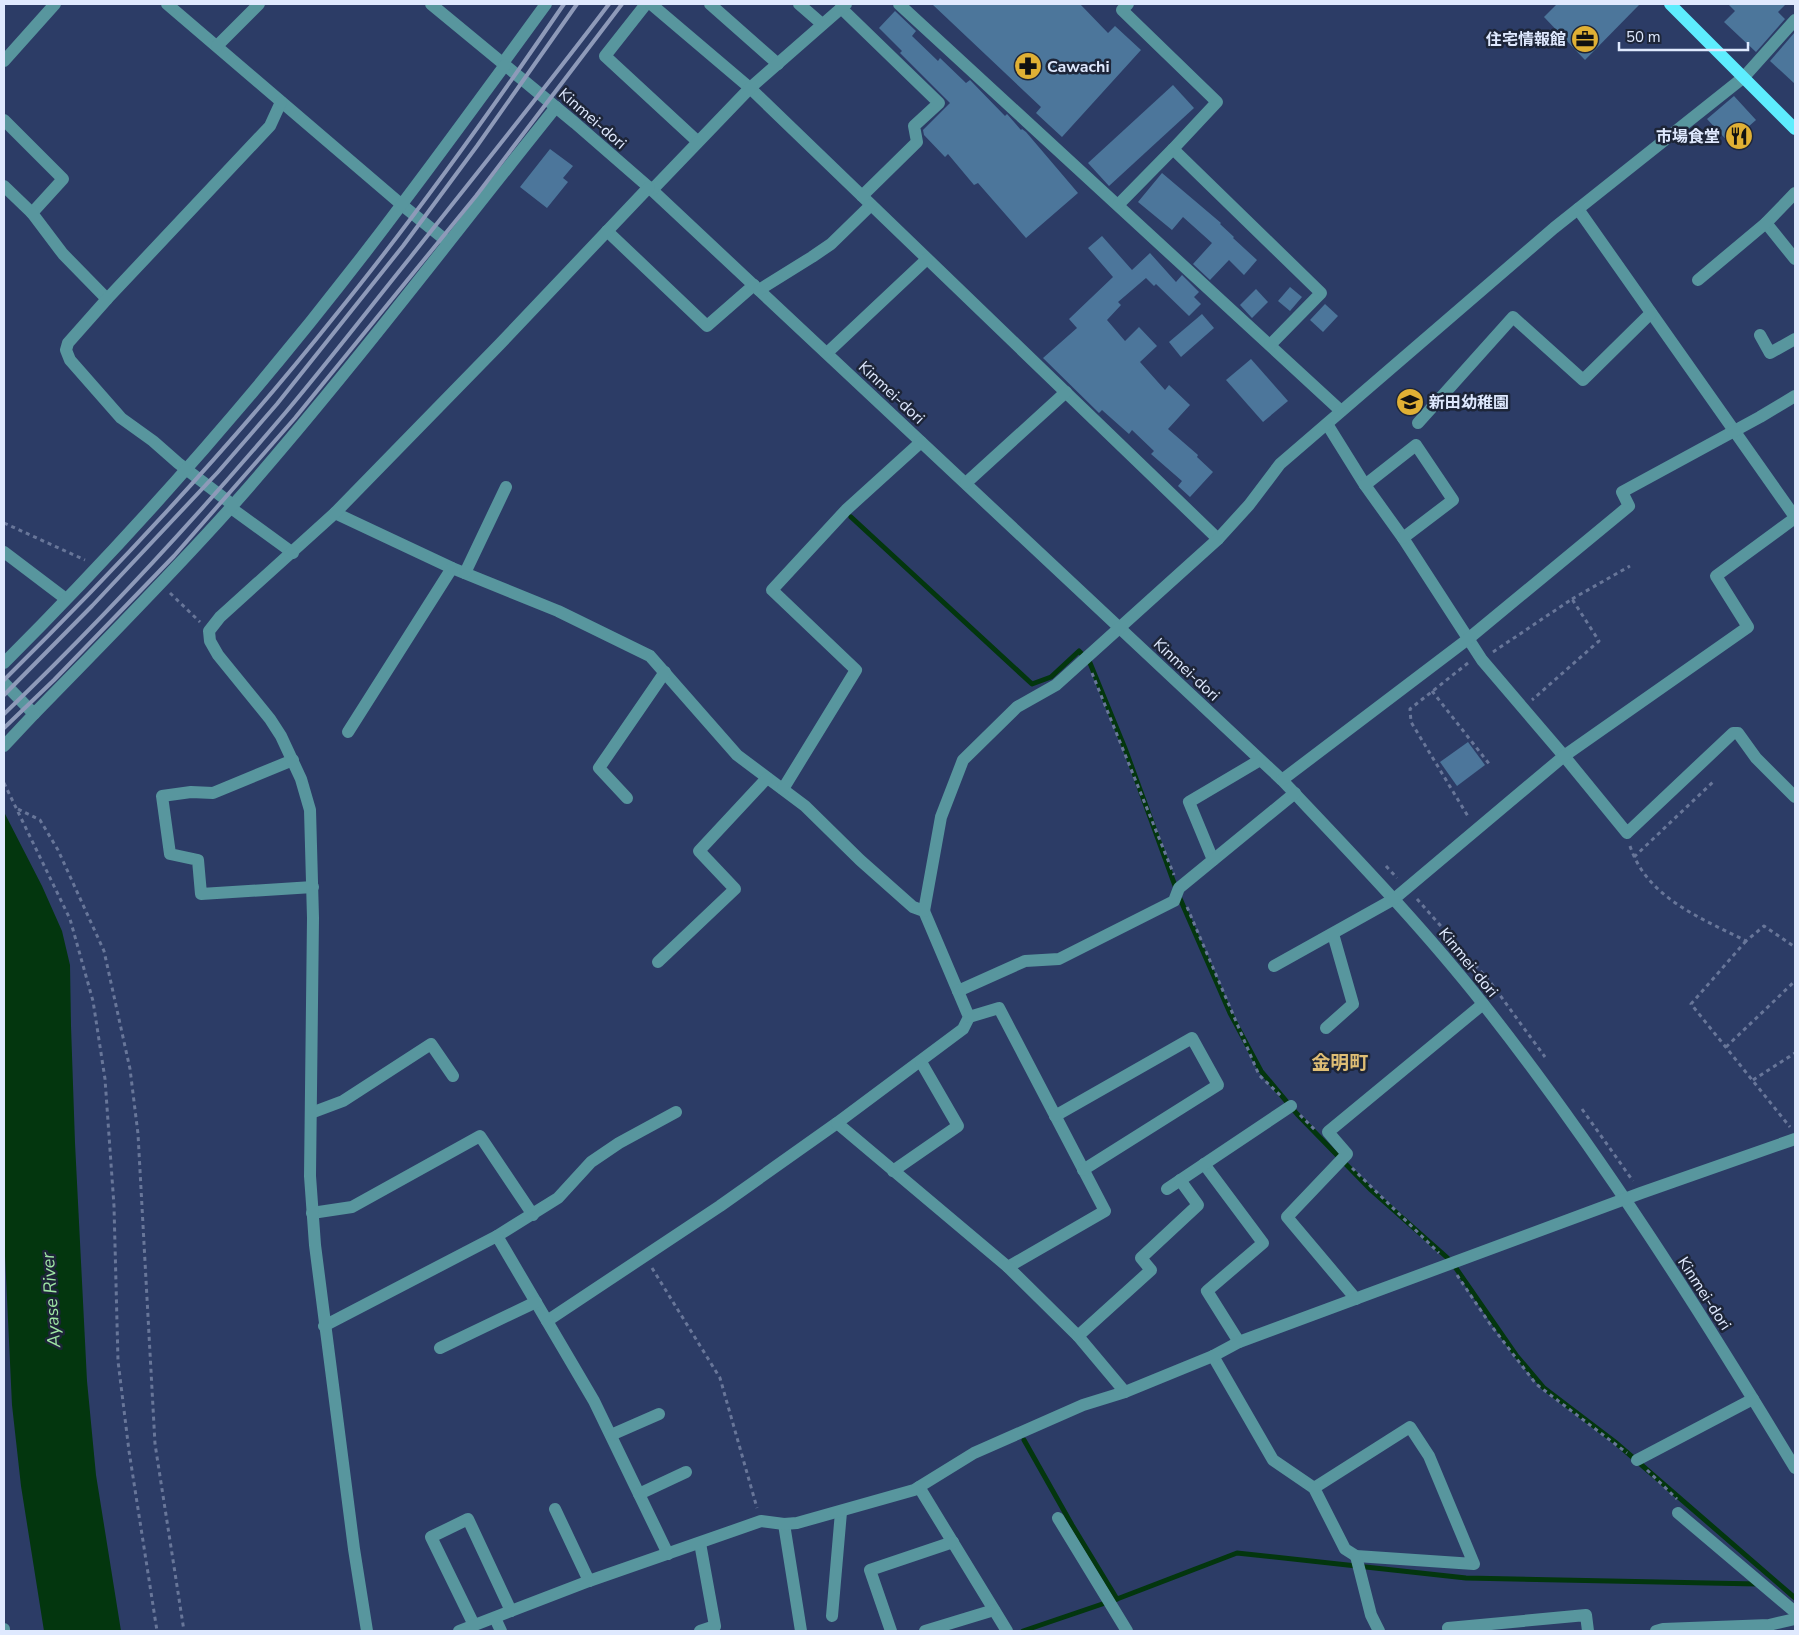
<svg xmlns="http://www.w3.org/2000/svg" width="1799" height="1635" font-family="'Nunito Sans','Noto Sans JP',sans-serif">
  <rect width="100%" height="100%" fill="#2c3c66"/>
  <polygon fill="#03360e" points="4,812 42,886 62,931 70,965 71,1026 75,1143 87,1381 96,1475 121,1631 44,1631 21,1486 12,1405 4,1234"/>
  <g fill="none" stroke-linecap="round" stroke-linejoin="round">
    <g stroke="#03360e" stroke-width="5">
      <polyline points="851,517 1032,684 1051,677 1079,651 1090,663 1126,751 1178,894 1230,1013 1261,1071 1297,1114 1371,1190 1451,1261 1516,1355 1544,1388 1615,1442 1795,1598"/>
      <polyline points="1024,1440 1072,1525 1117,1599"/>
      <polyline points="1023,1631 1117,1599 1237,1553 1466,1578 1758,1584"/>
    </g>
  </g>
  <g fill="#4c769b">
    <polygon points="932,4 1080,4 1108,33 1115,26 1141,50 1062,137 1036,113 1041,107"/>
    <polygon points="1557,4 1640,4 1585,60 1544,17"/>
    <polygon points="1728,4 1786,4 1778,12 1785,19 1756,52 1724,22 1735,11"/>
    <polygon points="895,11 916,31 912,36 938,61 940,58 966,83 970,80 1005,116 1007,114 1021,130 1022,129 1026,132 1078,193 1026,238 978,183 974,185 948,154 945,157 924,135 923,130 950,103 900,53 902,51 879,28"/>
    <polygon points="1795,32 1795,84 1770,61"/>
    <polygon points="1173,85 1194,108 1109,186 1088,163"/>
    <polygon points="1734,96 1756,120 1748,127 1752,131 1734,148 1707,119"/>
    <polygon points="550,149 573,166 563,178 568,182 547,208 520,187"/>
    <polygon points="1162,173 1221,223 1220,224 1234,237 1233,238 1257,260 1244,275 1229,260 1210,280 1193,264 1212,243 1183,217 1172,230 1138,202"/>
    <polygon points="1102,236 1132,270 1150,253 1176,282 1182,275 1199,292 1194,297 1201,304 1189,316 1156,284 1154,286 1146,278 1118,302 1121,305 1107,320 1125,341 1139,327 1157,346 1140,362 1165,390 1169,385 1190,405 1168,429 1198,455 1197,457 1213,472 1190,497 1178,486 1182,481 1151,454 1154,451 1132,430 1129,434 1102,410 1099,413 1043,358 1077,328 1069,319 1113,277 1088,248"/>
    <polygon points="1290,287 1302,297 1290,311 1278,301"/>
    <polygon points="1256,289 1268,302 1252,318 1240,305"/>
    <polygon points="1325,304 1338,316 1323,332 1310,320"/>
    <polygon points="1202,314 1214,328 1181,357 1169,342"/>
    <polygon points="1251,359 1288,401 1263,422 1226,380"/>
    <polygon points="1468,742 1485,765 1457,786 1440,762"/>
  </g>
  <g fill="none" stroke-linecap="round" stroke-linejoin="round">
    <g stroke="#687699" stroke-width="3" stroke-dasharray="4 4" stroke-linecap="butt">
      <polyline points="4,523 85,560"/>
      <polyline points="170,593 200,622"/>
      <polyline points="1572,599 1630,566"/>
      <polyline points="1493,652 1572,599 1599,641 1532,700"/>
      <polyline points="1468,663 1410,709 1411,722 1469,818"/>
      <polyline points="1092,673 1174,875"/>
      <polyline points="1432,691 1490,765"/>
      <polyline points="4,783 70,919 93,1001 105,1079 114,1206 118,1361 129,1451 157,1631"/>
      <polyline points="18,809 40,820 58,850 104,951 130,1069 138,1134 155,1444 184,1631"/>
      <path d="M1630,846C1647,898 1701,918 1746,941L1764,926L1795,947"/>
      <polyline points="1634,857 1713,782"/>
      <polyline points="1386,866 1397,878"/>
      <polyline points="1417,899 1491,983 1545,1057"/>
      <polyline points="1187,907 1259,1075 1281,1096"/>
      <polyline points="1746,941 1691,1004 1790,1127"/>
      <polyline points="1726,1047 1795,981"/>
      <polyline points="1753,1080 1795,1053"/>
      <polyline points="1582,1109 1633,1181"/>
      <polyline points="1300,1115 1315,1130"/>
      <polyline points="1352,1168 1439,1253"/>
      <polyline points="652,1268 720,1378 757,1508"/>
      <polyline points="1457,1275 1490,1324 1536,1384 1627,1453"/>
      <polyline points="1647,1470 1677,1499"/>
    </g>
    <g stroke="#58969e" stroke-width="12">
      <polyline points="167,4 402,205 448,242"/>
      <path d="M431,4L575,123L652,190L1282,780C1351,853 1421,925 1484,1005C1599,1151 1699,1309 1795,1468"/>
      <polyline points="646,4 605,56 697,141"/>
      <polyline points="651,4 750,88 1218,539"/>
      <polyline points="710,4 778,64"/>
      <polyline points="799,4 822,24"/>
      <polyline points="899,4 1341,411"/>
      <polyline points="1128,4 1122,10 1217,102 1173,149"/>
      <polyline points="841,8 939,103 914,126 917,142 862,196"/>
      <polyline points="217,46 259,4"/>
      <polyline points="4,61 55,4"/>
      <polyline points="503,63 546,4"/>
      <polyline points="4,120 63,179 32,213"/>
      <polyline points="4,186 32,213 63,254 107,299"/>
      <polyline points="652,190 750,88 846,4"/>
      <polyline points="1118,205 1173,149 1321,293 1270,345"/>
      <polyline points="1578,209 1795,517"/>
      <polyline points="1766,223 1795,259"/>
      <polyline points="607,231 707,326 754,285"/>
      <polyline points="1698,280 1766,223 1795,193"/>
      <polyline points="759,290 812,257 831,244 871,205"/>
      <polyline points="1760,335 1770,353 1795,339"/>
      <polyline points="827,353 927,259"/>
      <polyline points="1418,423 1513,317 1583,380 1651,313"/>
      <polyline points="1327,424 1365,485 1403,538 1482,660 1564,756 1627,833 1733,733 1738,733 1756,758 1795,797"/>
      <polyline points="966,483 1066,392"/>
      <polyline points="1365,485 1416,445 1453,500 1403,538"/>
      <polyline points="233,505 178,463 153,441 121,418 70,360 66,350 68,343 107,299 270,126 281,102"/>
      <polyline points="231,508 293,553"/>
      <polyline points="335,513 452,568 558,611 650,656 737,755 805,806 860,860 913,907 924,911 969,1017 963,1029 837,1123 720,1206 547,1321"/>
      <polyline points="4,552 66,599"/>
      <polyline points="465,573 506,487"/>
      <path d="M4,663C147,520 281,366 402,204C437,158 471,111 505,65"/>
      <path d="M4,683L34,714C101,645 170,576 234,504C347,376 449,240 556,107"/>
      <polyline points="348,732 452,568"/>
      <polyline points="4,746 34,714"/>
      <polyline points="293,760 213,793 191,792 162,796 170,854 198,860 201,894 313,887"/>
      <polyline points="1282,780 1468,639 1629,506 1622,492 1760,417 1795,396"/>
      <polyline points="783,789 856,670 772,590 846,510 921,442"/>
      <polyline points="627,798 599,768 665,672"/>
      <polyline points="1213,860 1189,802 1260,760"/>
      <polyline points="924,911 941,817 963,760 1017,707 1056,685 1218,539 1249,505 1280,464 1554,228 1744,77 1795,20"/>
      <polyline points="658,962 735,889 699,851 767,778"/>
      <polyline points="1274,966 1394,899 1564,756 1748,627 1716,576 1795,518"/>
      <polyline points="958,991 1025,961 1059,959 1174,901 1179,888 1295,793"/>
      <polyline points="969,1017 999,1008 1105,1211 1008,1267"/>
      <polyline points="1326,1028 1353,1004 1333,934"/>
      <polyline points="311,1113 343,1101 431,1044 453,1076"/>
      <polyline points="1055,1116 1192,1038 1218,1085 1083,1170"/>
      <polyline points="837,1123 1008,1267 1078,1336 1125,1392"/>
      <polyline points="1204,1164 1263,1243 1207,1291 1239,1342"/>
      <polyline points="893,1171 958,1126 921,1062"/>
      <polyline points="1167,1189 1291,1106"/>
      <polyline points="312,1213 352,1207 480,1136 533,1215"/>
      <polyline points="497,1236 558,1198 591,1162 619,1143 676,1112"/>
      <polyline points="1356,1299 1287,1217 1347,1154 1328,1132 1483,1004"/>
      <polyline points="324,1326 497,1236 594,1401 668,1554"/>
      <polyline points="1078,1336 1151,1270 1141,1258 1198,1205 1180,1180"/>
      <polyline points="440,1348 536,1302"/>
      <polyline points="1213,1356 1273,1460 1314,1488 1345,1549 1356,1556 1474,1564 1429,1456 1410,1427 1314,1488"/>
      <polyline points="611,1435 659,1414"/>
      <polyline points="1637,1460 1753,1399"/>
      <polyline points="919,1487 1007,1631"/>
      <polyline points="639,1494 686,1472"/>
      <polyline points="555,1509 589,1581"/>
      <polyline points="1678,1513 1795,1612"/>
      <polyline points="1058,1518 1127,1631"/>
      <polyline points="784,1524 801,1631"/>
      <polyline points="700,1543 715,1626 700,1631"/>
      <polyline points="1356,1556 1371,1615 1379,1631"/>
      <polyline points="832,1616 841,1512"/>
      <polyline points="495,1618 501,1631"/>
      <polyline points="474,1625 431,1537 468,1519 511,1611"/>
      <polyline points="4,1629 4,1631"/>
      <polyline points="367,1631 354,1549 315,1245 310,1176 313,918 310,810 301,779 281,736 270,719 218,655 210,641 209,631 220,617 335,513 499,345 649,187"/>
      <polyline points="459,1631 589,1581 761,1521 784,1524 797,1523 914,1490 974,1453 1083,1405 1125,1392 1213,1356 1239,1342 1641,1193 1795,1139"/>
      <polyline points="891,1631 870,1570 953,1542"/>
      <polyline points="925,1631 994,1610"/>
      <polyline points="1449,1631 1448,1628 1586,1615 1588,1631"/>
      <polyline points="1656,1631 1663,1629 1769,1625 1795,1619"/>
    </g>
    <polyline stroke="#5eedfe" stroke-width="12" points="1670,4 1795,129"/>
    <g stroke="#8e9ab9" stroke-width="4">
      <path d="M4,680C120,565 232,445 334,317C416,216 491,111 564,4"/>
      <polyline points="4,695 92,606 218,472 277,404 403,246 477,146 577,4"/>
      <path d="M4,714C103,619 197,517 286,412C328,362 368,310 409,259C476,174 544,90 609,4"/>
      <polyline points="4,728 54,680 174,556 295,418 476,196 622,4"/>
    </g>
  </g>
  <defs>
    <g id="office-disc" transform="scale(1.4375)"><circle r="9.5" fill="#e0b034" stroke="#1d2538"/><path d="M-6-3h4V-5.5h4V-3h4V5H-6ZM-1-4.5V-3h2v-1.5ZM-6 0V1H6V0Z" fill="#111"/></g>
    <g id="pharmacy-disc" transform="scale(1.4375)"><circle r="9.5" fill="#e0b034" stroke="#1d2538"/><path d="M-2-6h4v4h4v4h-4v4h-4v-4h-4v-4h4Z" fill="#111"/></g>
    <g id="restaurant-disc" transform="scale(1.4375)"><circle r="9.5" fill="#e0b034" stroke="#1d2538"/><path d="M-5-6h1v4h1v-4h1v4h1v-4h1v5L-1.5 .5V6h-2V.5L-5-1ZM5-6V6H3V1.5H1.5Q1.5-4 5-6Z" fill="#111"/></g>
    <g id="school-disc" transform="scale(1.4375)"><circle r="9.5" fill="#e0b034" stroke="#1d2538"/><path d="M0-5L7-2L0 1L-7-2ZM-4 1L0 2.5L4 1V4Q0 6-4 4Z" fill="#111"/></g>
  </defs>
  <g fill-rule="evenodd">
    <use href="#office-disc" x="1585" y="39"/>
    <use href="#pharmacy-disc" x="1028" y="66"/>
    <use href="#restaurant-disc" x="1739" y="136"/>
    <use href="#school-disc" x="1410" y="402"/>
  </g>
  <g text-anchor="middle" stroke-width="5" stroke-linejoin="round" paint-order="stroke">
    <g font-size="16" font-weight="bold" fill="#dfe9fe" stroke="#1d2538" text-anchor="end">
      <text x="1566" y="45">住宅情報館</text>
      <text x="1047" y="72" text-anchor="start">Cawachi</text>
      <text x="1720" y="142">市場食堂</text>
      <text x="1429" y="408" text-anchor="start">新田幼稚園</text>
    </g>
    <g font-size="16" fill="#dfe9fe" stroke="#1d2538">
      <text transform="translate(593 118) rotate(41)" y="6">Kinmei-dori</text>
      <text transform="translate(892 392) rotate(43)" y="6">Kinmei-dori</text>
      <text transform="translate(1187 669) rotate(43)" y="6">Kinmei-dori</text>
      <text transform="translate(1469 962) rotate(51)" y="6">Kinmei-dori</text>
      <text transform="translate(1705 1293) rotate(57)" y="6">Kinmei-dori</text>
    </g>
    <g font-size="18" font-style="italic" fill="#a0e7a5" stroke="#1d2538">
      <text transform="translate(51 1300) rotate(-94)" y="6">Ayase River</text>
    </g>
    <g font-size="19" font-weight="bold" fill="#dfbe75" stroke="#1d2538">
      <text x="1340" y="1069">金明町</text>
    </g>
  </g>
  <rect width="1799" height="1635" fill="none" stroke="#dfe9fe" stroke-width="10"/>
  <path d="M1619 42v8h129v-8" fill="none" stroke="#dfe9fe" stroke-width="2.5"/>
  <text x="1626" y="42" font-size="15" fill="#dfe9fe" stroke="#1d2538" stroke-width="4" paint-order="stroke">50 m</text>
</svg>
